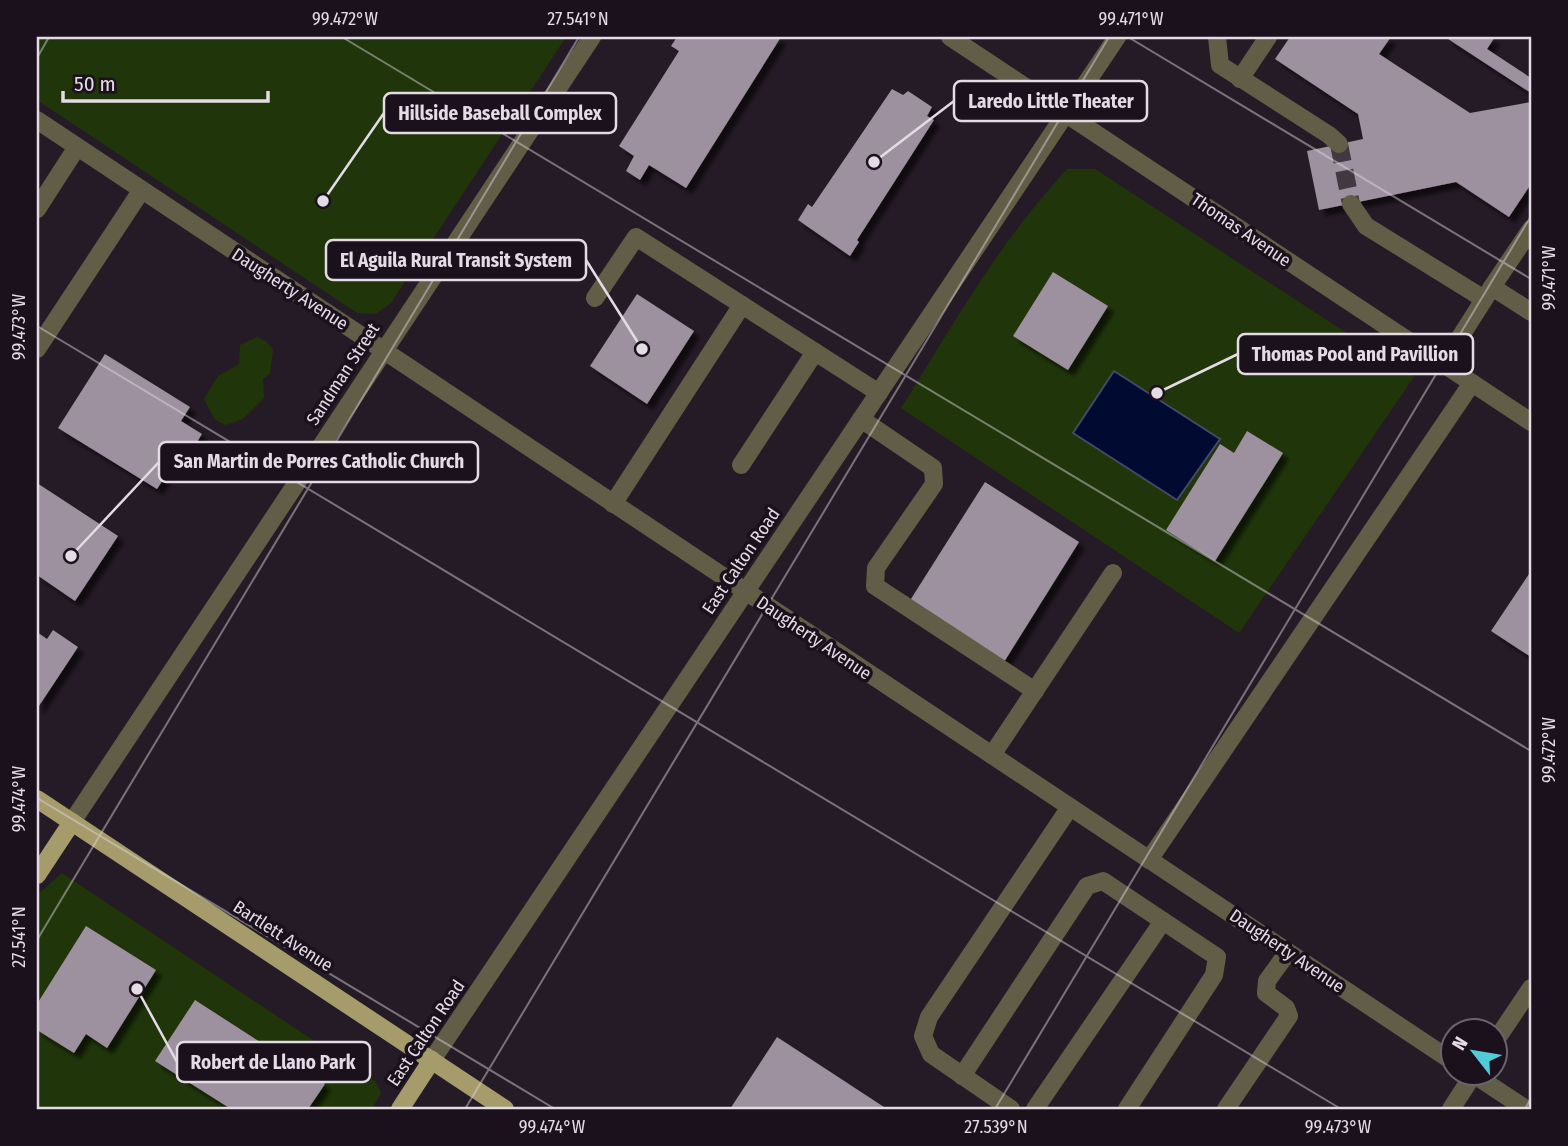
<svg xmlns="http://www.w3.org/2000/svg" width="1568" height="1146" font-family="'Fira Sans Condensed',sans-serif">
  <defs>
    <filter id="shadow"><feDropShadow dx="6" dy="6" stdDeviation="2" flood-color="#0009"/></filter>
  </defs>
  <rect width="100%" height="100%" fill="#251b26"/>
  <g fill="#20360a">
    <polygon points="37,37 566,37 391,303 376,314 357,313 37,100"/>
    <path d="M1067,169H1095L1414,377L1239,633L901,408C953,325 1000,241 1067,169Z"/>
    <polygon points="257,337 267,342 273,350 270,374 263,379 264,398 243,419 226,425 215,420 204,399 218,376 239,364 240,345"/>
    <polygon points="62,873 376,1082 381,1093 372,1109 37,1109 37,895"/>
  </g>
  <polygon fill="#010a31" stroke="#454967" stroke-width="2" points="1114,371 1220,439 1177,500 1073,433"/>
  <g fill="#9d909f" filter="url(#shadow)">
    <polygon points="677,37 781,37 686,188 649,165 640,180 626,171 634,156 619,146 679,51 671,46"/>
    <polygon points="1290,37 1391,37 1379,54 1470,113 1531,102 1531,184 1509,217 1456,182 1319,210 1307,151 1363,139 1358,114 1275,59"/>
    <polygon points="1445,37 1495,37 1487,49 1531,78 1531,93"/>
    <polygon points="892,89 903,95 908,91 932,107 927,116 934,120 857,240 859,242 850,256 798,220 808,204 812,207"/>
    <polygon points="1053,272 1108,306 1068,370 1013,336"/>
    <polygon points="637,294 694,331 647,404 590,366"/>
    <polygon points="105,354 190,407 181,421 202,434 175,477 168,472 157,489 58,428"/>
    <polygon points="1247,431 1283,453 1215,561 1166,530 1220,444 1234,453"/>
    <polygon points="985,482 1079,542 1004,662 909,602"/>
    <polygon points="37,483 118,536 75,601 37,575"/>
    <polygon points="1531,571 1531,657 1491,631"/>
    <polygon points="53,630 78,647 37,709 37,632 47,639"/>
    <polygon points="86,926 156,970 107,1048 86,1034 74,1053 37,1030 37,1004"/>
    <polygon points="195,1000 325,1084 308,1109 231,1109 155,1061"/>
    <polygon points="777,1037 887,1109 730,1109"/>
  </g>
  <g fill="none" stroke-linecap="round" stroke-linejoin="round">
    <polyline stroke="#423842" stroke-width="18" stroke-dasharray="18 9" stroke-linecap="butt" points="1339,144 1351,204"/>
    <g stroke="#625d46" stroke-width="18">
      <polyline points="950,37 1531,422"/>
      <polyline points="1217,37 1220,65 1329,135 1339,144"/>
      <polyline points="1240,79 1268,37"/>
      <polyline points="37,120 1452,1061"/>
      <polyline points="1351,204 1366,226 1484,299"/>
      <polyline points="37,209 77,147"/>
      <polyline points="1492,287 1531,229"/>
      <polyline points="595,298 636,237 879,393"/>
      <polyline points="37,349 141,191"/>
      <polyline points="1443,364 1492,287 1531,312"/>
      <polyline points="861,419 933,468 934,484 876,568 875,586 1035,691"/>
      <polyline points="741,465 815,352"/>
      <polyline points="613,504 742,305"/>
      <polyline points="992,755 1113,573"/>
      <polyline points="72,822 592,37"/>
      <polyline points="1149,860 1472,383"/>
      <polyline points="1494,1043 1531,988"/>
      <polyline points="432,1060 1117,37"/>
      <polyline points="1470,1072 1526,1109"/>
      <polyline points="962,1076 1087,886 1103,881 1217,957 1214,975 1127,1109"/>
      <polyline points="1011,1109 931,1054 923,1036 929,1017 1070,807"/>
      <polyline points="1035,1109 1163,921"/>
      <polyline points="1226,1109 1289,1016 1286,1008 1266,993 1267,981 1288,952"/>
      <polyline points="1451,1109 1475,1072"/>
    </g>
    <g stroke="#a69c6b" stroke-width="18">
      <polyline points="37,799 505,1109"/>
      <polyline points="37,875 72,822"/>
      <polyline points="400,1109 432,1060"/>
    </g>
  </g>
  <path fill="none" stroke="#e3dce4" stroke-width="2" stroke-opacity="0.45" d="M342,37L1531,751M1128,37L1531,279M37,58L49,37M37,326L1341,1109M37,798L555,1109M37,940L579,37M465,1109L1109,37M995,1109L1531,216M1525,1109L1531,1098"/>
  <g text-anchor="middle" stroke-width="7" stroke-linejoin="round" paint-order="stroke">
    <g font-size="18" fill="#e3dce4" stroke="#1b111d">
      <text transform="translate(1241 230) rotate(34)" y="6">Thomas Avenue</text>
      <text transform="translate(290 289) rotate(33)" y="6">Daugherty Avenue</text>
      <text transform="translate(343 374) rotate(-57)" y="6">Sandman Street</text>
      <text transform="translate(741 561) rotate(-56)" y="6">East Calton Road</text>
      <text transform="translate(814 638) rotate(34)" y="6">Daugherty Avenue</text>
      <text transform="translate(283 936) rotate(33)" y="6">Bartlett Avenue</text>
      <text transform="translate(1287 951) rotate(34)" y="6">Daugherty Avenue</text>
      <text transform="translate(426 1033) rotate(-56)" y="6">East Calton Road</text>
    </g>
  </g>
  <path fill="none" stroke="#e3dce4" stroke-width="2.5" d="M874 162L954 101M323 201L384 113M642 349L586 260M1157 393L1238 354M71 556L159 462M137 989L177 1062"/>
  <g fill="#e3dce4" stroke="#1b111d" stroke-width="2.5">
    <circle cx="874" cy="162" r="7"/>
    <circle cx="323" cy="201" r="7"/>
    <circle cx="642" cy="349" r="7"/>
    <circle cx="1157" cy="393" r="7"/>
    <circle cx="71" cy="556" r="7"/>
    <circle cx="137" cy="989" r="7"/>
  </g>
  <g fill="#1b111d" stroke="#e3dce4" stroke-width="2.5">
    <rect x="954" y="81" width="193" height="40" rx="7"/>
    <rect x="384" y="93" width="232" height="40" rx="7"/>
    <rect x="326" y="240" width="260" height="40" rx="7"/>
    <rect x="1238" y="334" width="235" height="40" rx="7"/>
    <rect x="159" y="442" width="319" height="40" rx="7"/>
    <rect x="177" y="1042" width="193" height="40" rx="7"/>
  </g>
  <g font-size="19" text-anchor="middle" font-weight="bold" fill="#e3dce4">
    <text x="1051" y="108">Laredo Little Theater</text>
    <text x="500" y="120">Hillside Baseball Complex</text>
    <text x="456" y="267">El Aguila Rural Transit System</text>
    <text x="1355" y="361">Thomas Pool and Pavillion</text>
    <text x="319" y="468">San Martin de Porres Catholic Church</text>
    <text x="273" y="1069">Robert de Llano Park</text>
  </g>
  <rect width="1568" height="1146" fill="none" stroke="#1b111d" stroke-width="77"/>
  <g transform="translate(1474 1052) rotate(301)"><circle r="33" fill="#1b111d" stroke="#6b626d" stroke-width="2"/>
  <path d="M0-5L12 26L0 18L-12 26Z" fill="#52cbd9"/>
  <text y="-10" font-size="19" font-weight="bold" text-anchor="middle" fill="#e3dce4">N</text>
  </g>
  <path d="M63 91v10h205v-10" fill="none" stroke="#e3dce4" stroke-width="3.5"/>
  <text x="74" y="91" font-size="21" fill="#e3dce4" stroke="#1b111d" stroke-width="5" paint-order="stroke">50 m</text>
  <rect x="38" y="38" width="1492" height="1070" fill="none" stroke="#e3dce4" stroke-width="2.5"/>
  <g font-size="18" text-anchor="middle" fill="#e3dce4">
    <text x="345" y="25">99.472°W</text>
    <text x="578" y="25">27.541°N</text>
    <text x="1131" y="25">99.471°W</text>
    <text transform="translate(1549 278) rotate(-90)" y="6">99.471°W</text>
    <text transform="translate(19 327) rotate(-90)" y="6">99.473°W</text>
    <text transform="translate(1549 750) rotate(-90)" y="6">99.472°W</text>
    <text transform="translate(19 799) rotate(-90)" y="6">99.474°W</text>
    <text transform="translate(19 937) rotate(-90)" y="6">27.541°N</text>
    <text x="552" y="1133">99.474°W</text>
    <text x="996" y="1133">27.539°N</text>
    <text x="1338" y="1133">99.473°W</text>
  </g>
</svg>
